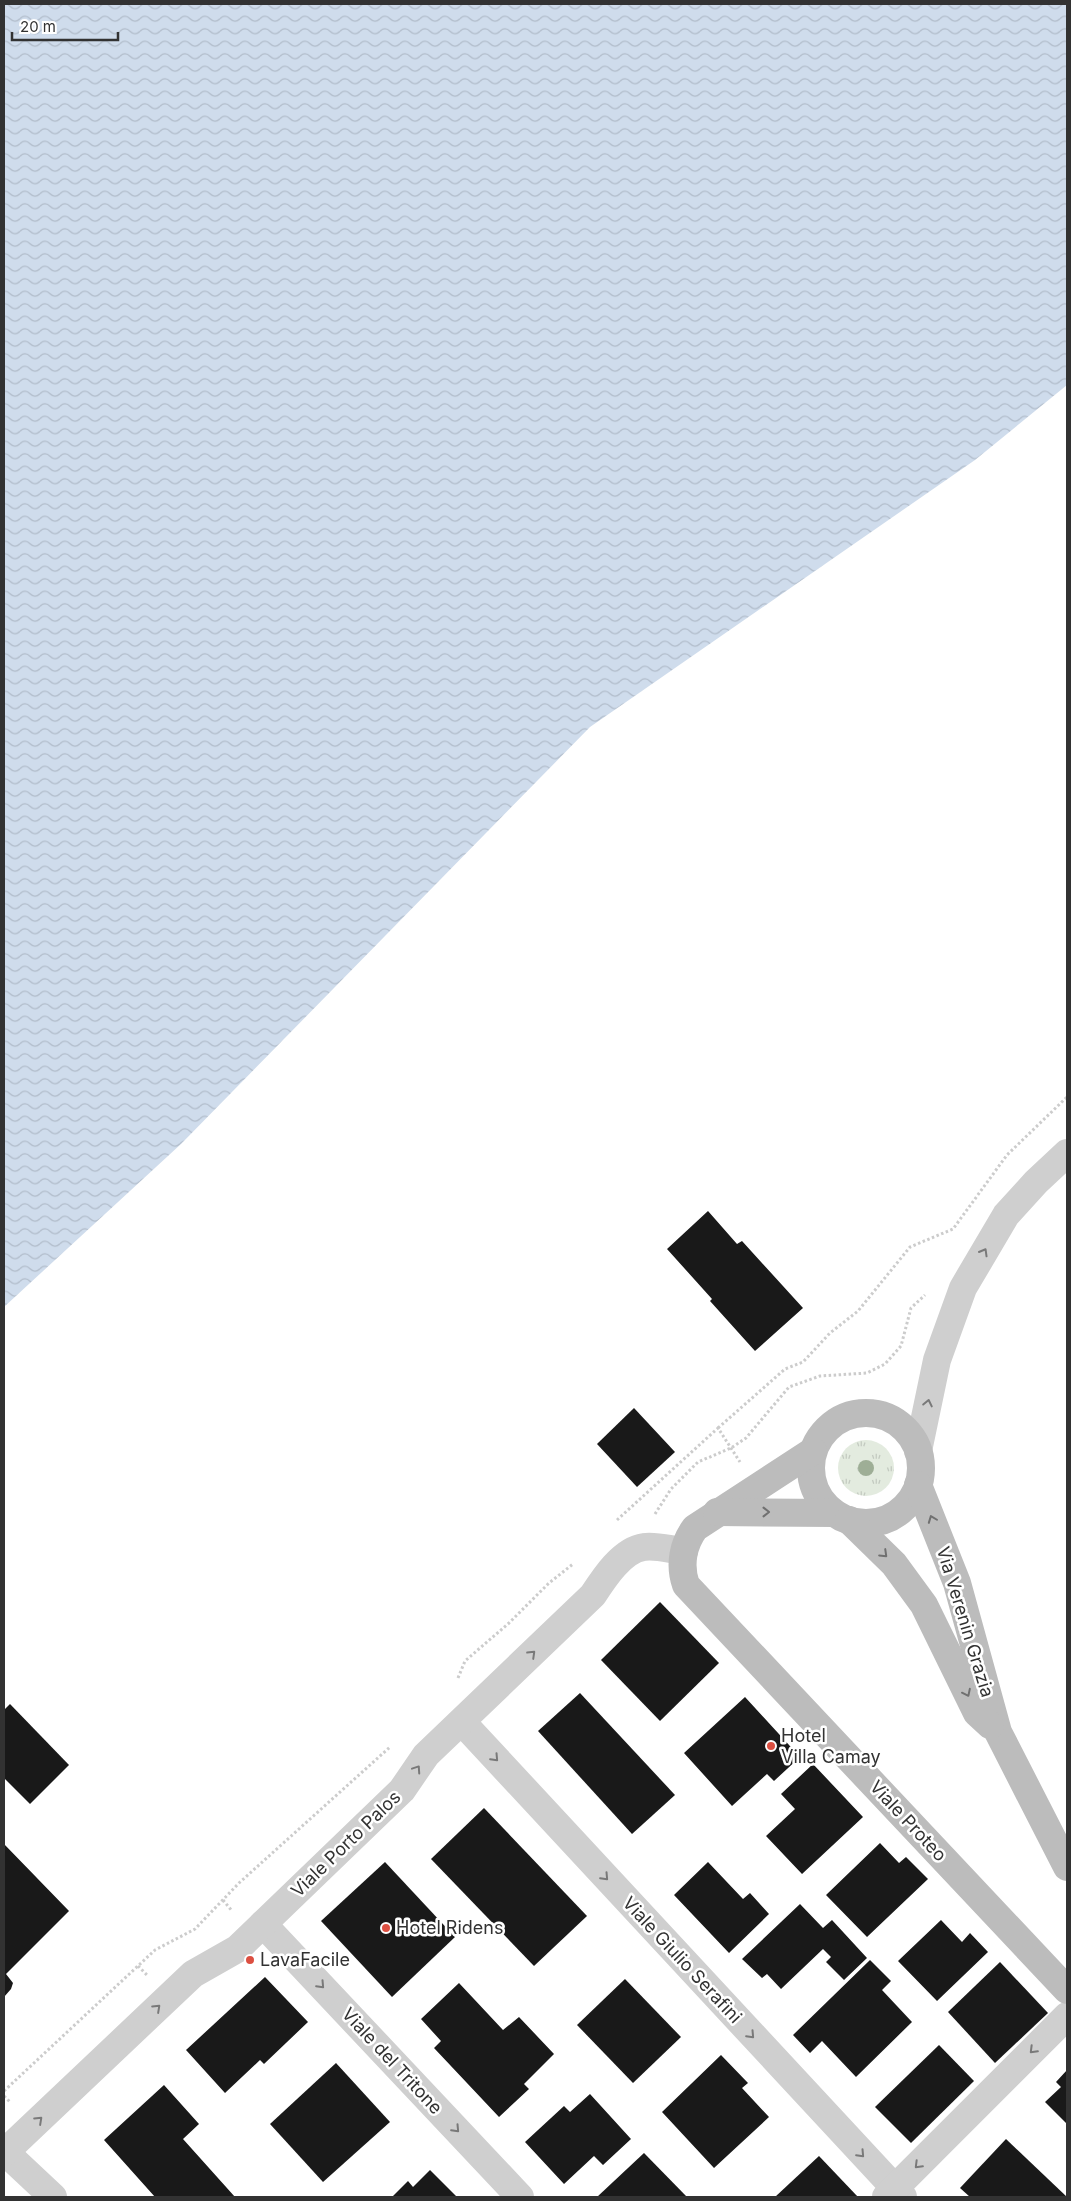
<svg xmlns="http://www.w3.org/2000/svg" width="1071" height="2201" font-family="Inter,sans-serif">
  <defs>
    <pattern id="grass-tufts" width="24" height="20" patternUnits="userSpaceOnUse" patternTransform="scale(1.25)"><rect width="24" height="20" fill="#e3ebdf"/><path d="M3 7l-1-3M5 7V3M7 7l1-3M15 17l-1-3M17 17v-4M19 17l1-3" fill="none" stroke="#c3cac0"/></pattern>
    <pattern id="water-waves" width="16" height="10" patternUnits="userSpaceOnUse" patternTransform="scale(1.25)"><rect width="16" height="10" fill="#cfdcec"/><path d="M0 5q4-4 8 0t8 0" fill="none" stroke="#b2bdcb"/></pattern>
  </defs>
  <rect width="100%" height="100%" fill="#fff"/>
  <circle fill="url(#grass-tufts)" cx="866" cy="1468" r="28"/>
  <polygon fill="url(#water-waves)" points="4,4 1067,4 1067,385 975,460 590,727 181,1144 4,1307"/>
  <g fill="#191919">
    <polygon points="708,1211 737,1244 742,1241 803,1308 755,1351 710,1301 712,1299 667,1249"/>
    <polygon points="634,1408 675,1452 637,1487 597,1444"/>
    <polygon points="660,1602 719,1663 660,1721 601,1660"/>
    <polygon points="580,1693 675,1795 632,1834 538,1731"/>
    <polygon points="745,1697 800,1757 774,1781 767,1774 732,1806 684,1753"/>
    <polygon points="10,1704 69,1765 30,1804 4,1778 4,1710"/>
    <polygon points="813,1764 863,1817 802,1874 766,1836 795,1809 781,1794"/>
    <polygon points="484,1808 587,1916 534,1966 431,1859"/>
    <polygon points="880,1843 899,1863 906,1857 928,1879 867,1937 826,1895"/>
    <polygon points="4,1844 69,1911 6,1974 13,1983 11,1989 4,1997"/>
    <polygon points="385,1862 455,1937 392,1997 321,1921"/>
    <polygon points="708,1862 743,1899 750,1893 769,1914 729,1953 674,1895"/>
    <polygon points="800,1904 823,1928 832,1920 867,1958 844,1980 826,1962 831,1957 823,1949 781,1989 767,1974 762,1978 742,1959"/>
    <polygon points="941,1920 962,1942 970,1933 988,1952 937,2001 898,1961"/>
    <polygon points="870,1960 891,1981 882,1990 912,2022 856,2077 822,2041 810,2053 793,2035"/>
    <polygon points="1000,1962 1048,2013 995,2063 948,2012"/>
    <polygon points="265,1977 308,2022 264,2064 260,2060 225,2093 186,2050"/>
    <polygon points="625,1979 681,2037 633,2083 577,2025"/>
    <polygon points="459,1983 503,2030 519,2017 554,2054 524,2084 529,2089 499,2117 434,2048 441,2041 421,2019"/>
    <polygon points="939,2045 974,2081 911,2143 875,2107"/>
    <polygon points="721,2055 748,2083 742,2088 769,2117 714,2168 662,2112"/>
    <polygon points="336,2063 390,2122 323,2182 270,2124"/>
    <polygon points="1067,2070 1067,2124 1045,2102 1061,2087 1056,2082"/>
    <polygon points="164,2085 199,2124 183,2139 235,2197 155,2197 104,2140"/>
    <polygon points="590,2094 631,2139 603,2165 594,2156 564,2184 525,2142 564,2106 570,2112"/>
    <polygon points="1006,2139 1067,2197 970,2197 960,2188"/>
    <polygon points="644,2153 687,2197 597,2197"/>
    <polygon points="819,2156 858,2197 775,2197"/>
    <polygon points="430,2170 457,2197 392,2197 408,2181 413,2187"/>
  </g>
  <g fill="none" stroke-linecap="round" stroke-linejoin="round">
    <g stroke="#ccc" stroke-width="3" stroke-dasharray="2.5 2.5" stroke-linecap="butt">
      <polyline points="718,1428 785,1369 803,1362 830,1333 858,1311 910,1247 953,1229 1007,1155 1067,1097"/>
      <polyline points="655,1514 671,1489 698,1462 731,1448 746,1438 789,1387 820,1376 867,1373 885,1364 901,1346 911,1308 925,1295"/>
      <polyline points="617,1520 718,1428 740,1462"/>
      <polyline points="458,1678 465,1661 509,1623 549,1583 573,1564"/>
      <polyline points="223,1900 232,1911"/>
      <polyline points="138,1966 147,1975"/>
      <polyline points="4,2091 155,1950 195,1929 239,1883 390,1747"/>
      <polyline points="4,2096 10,2102"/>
    </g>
    <g stroke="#cfcfcf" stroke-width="28">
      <polyline points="918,1451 937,1360 963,1288 1006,1215 1036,1182 1067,1153"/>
      <polyline points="462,1722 903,2197"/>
      <polyline points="263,1924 520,2197"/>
      <polyline points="5,2152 53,2197"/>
      <path d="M4,2153L193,1974L237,1949L263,1924L402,1790L426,1755L593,1595C604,1578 622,1550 644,1547C656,1545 672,1550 684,1551"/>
      <polyline points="886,2197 1067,2016"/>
    </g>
    <g stroke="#bcbcbc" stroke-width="28">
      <circle cx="866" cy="1468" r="55"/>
      <path d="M813,1451L695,1528C683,1544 679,1565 686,1585L1067,1990"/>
      <polyline points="918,1485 957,1583 998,1732 1067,1867"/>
      <polyline points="717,1512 834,1513"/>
      <polyline points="849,1520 894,1564 924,1605 977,1713 990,1725"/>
    </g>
  </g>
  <circle fill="#9eae96" cx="866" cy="1468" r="8"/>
  <defs><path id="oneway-chevron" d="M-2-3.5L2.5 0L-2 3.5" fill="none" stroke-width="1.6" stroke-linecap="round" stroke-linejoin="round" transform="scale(1.25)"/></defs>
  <g stroke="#797979">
    <use href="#oneway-chevron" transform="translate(984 1252) rotate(-60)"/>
    <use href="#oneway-chevron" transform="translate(928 1403) rotate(-78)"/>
    <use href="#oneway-chevron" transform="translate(532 1654) rotate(-44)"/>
    <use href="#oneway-chevron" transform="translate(495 1758) rotate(47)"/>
    <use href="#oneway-chevron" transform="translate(417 1769) rotate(-56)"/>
    <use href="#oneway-chevron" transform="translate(605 1877) rotate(47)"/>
    <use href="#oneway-chevron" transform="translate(321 1985) rotate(47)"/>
    <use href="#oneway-chevron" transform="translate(157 2008) rotate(-43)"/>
    <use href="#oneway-chevron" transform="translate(751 2035) rotate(47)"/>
    <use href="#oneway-chevron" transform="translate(1033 2050) rotate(135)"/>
    <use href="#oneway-chevron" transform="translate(39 2120) rotate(-43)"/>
    <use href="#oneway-chevron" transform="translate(456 2129) rotate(47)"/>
    <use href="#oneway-chevron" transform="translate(861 2154) rotate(47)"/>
    <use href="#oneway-chevron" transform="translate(918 2165) rotate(135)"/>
  </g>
  <g stroke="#707070">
    <use href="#oneway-chevron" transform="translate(766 1512)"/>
    <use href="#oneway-chevron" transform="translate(932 1519) rotate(-111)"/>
    <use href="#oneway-chevron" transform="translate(884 1554) rotate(44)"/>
    <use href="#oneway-chevron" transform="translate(967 1693) rotate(64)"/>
  </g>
  <g fill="#dc4f41" stroke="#fff" stroke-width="2">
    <circle cx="771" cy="1746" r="5"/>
    <circle cx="386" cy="1928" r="5"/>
    <circle cx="250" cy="1960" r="5"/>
  </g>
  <g text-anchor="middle" stroke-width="5" stroke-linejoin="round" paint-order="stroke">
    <g font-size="18" fill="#323232" stroke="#fff">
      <text transform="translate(965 1622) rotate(73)" y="6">Via Verenin Grazia</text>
      <text transform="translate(908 1821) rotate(47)" y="6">Viale Proteo</text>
      <text transform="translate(346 1844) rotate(-44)" y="6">Viale Porto Palos</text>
      <text transform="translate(682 1960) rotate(47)" y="6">Viale Giulio Serafini</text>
      <text transform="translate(392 2061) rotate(47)" y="6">Viale del Tritone</text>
    </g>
    <g font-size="18" fill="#323232" stroke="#fff" text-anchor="start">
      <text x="781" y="1742">Hotel<tspan x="781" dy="21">Villa Camay</tspan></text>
      <text x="396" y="1934">Hotel Ridens</text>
      <text x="260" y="1966">LavaFacile</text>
    </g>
  </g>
  <rect width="1071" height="2201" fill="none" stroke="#323232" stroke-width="10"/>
  <path d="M12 32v8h106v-8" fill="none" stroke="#323232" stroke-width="2.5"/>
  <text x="20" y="32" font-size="15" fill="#323232" stroke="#ffffff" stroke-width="4" paint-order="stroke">20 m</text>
</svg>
